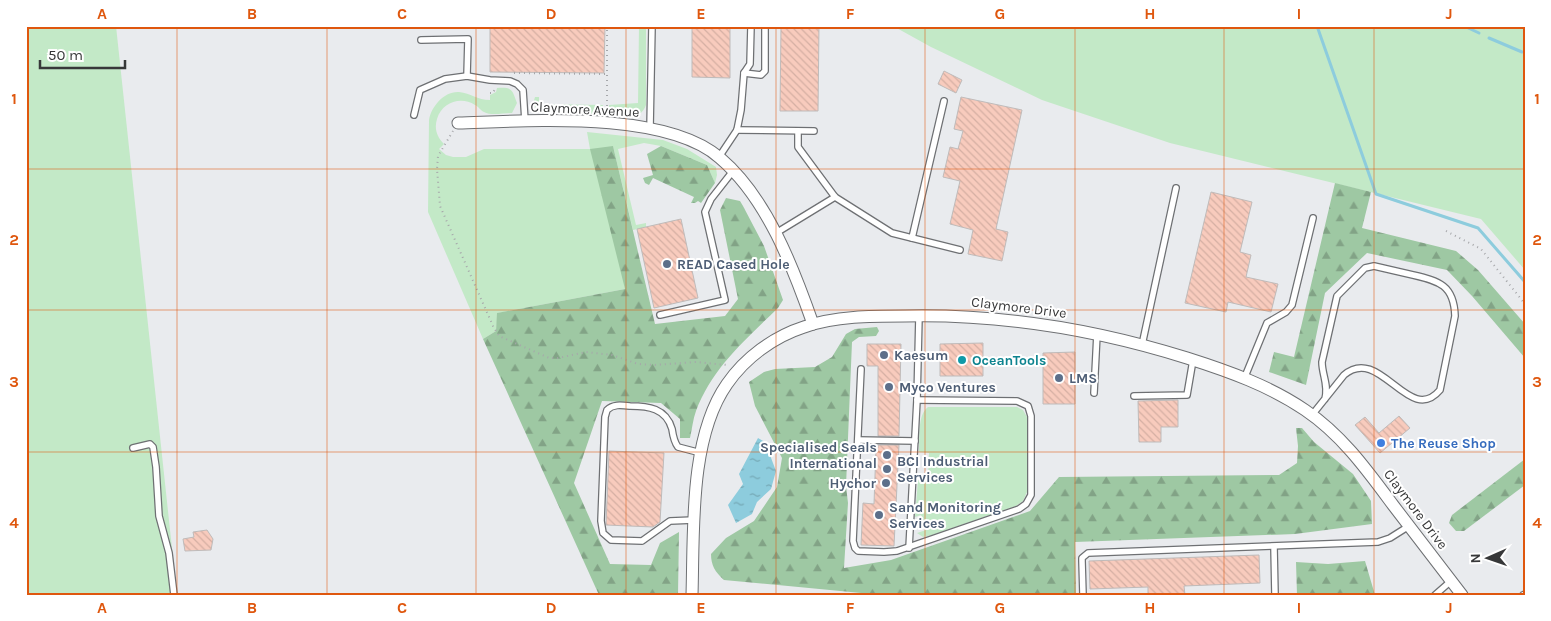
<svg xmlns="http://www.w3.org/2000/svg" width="1551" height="621" font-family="Karla,sans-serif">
  <defs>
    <pattern id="forest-firs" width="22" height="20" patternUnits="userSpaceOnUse" patternTransform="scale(1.25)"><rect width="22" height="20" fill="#9ec8a3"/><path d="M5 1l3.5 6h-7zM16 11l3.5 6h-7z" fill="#82a386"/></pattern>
    <pattern id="water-ripples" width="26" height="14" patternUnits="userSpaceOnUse" patternTransform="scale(1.25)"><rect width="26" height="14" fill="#8dccdd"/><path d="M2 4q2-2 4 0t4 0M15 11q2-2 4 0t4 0" fill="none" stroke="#74a7b4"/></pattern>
    <pattern id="building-back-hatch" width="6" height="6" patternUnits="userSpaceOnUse" patternTransform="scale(1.25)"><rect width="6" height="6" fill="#f8cbbd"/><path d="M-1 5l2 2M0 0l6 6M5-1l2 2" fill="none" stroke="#d5afa3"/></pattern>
  </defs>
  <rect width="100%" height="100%" fill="#e9ebee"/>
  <g fill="#c3e9c7">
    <polygon points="26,26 116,26 177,595 26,595"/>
    <path d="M639,26H646V105C640,122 623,115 609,114V105L638,103Z"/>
    <polygon points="893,26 1525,26 1525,270 1481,219 1170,143 1042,100 931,47"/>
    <path d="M497,88C513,87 512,90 517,103L512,113C504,113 491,116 484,112C481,111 479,107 475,105C461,96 442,102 437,119C434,129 437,137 444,144L439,149L446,155L453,157H466L484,149H590L587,132L663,140L687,149L716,167L717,175L715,183L707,165L661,146L644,143L618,149L636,225L646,223V227L633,230L613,146L625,289L498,313L496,331L483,339L428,212L429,120C431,107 444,91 459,92C471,93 477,100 490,100V95L496,92Z"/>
    <polygon points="535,97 539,97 539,104 603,105 603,114 538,111 533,104"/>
    <path d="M928,407H1017L1023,410L1027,417V492L1023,501L1016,506L932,535L923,537L917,533L926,530L921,515L915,517L918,480H928L929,453L919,452C920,439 917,415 928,407Z"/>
  </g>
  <g fill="url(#forest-firs)">
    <path d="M613,146L655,324L725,316L738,299L720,210L726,198L740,201L743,206L764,246L783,300L778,308C746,339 712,368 696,411C693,419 692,429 690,438H680V419L661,403L602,401L574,483L610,564L651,565L660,543L679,532L678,595H599L483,339L496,331L497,313L625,289L590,149Z"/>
    <polygon points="661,146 707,165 715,183 701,203 698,201 695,203 691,203 694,197 653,178 649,185 645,183 643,178 653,175 647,154"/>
    <polygon points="1335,183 1371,192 1362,228 1456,251 1478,270 1525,324 1525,358 1472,296 1447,270 1367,253 1325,293 1306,385 1269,372 1274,352 1294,357"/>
    <path d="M877,327L879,331L876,336L859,337L852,342L846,486L848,503L844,568L891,560L1030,511L1059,477L1279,475L1297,463L1298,446L1296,428H1302L1314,442L1353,474L1371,501L1372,524L1295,534L1075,542L1076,595H882L724,580C715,572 711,565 711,554L726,538L754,521L777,487L782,458L755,406L749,382L764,372L775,369L815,367L832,357L846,334L855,329Z"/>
    <polygon points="1525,459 1525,485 1464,531 1456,531 1449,523 1452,515"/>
    <polygon points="1365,561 1375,595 1297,595 1296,562 1328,564"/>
  </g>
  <polygon fill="url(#water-ripples)" points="758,438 765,442 776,471 771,489 757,502 752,514 736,523 728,505 743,484 739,474"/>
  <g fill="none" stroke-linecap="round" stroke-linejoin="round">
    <g stroke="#8dccdd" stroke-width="3">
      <polyline points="1317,26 1376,194 1478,228 1525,282"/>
      <polyline points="1464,26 1479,33"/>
      <polyline points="1489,38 1522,52"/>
    </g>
  </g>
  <g fill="url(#building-back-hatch)" stroke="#bfbbba">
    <polygon points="490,26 605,26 604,73 490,72"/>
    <polygon points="692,26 730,26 730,78 692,77"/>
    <polygon points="781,26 819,26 818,111 780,111"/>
    <polygon points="944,71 962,80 956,93 938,84"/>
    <polygon points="961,97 1022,110 996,229 1008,232 1002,261 968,254 973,230 950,224 960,181 943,177 950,147 958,149 963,131 954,129"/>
    <polygon points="1211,192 1252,202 1240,252 1251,255 1246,277 1278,284 1271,312 1228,302 1226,312 1185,303"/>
    <polygon points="681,219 698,298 654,308 637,229"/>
    <polygon points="983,343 983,376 940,376 940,344"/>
    <polygon points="867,344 901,344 899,436 878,436 878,366 867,366"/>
    <polygon points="1075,352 1075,404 1043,404 1043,353"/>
    <polygon points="1178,400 1178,427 1161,427 1161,442 1139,442 1138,401"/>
    <polygon points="1399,416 1410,428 1380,453 1355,425 1365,417 1379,433"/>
    <polygon points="878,445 899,445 894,546 861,545 863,503 874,504 876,448 878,448"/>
    <polygon points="609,451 664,453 660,522 653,527 606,525"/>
    <polygon points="207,530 213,539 211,550 185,551 183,539 194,537 193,532"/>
    <polygon points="1259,555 1260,583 1184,586 1185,595 1148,595 1148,587 1090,589 1089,561"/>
  </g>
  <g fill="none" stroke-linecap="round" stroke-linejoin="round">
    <g stroke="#6e7073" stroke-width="8">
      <g id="lane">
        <polyline points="421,40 468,39 467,76"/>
        <polyline points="744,73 761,75 765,71 765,26"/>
        <polyline points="414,115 420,90 445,79 467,76 490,80 510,81 517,84 523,90 525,121"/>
        <polyline points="650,128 652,26"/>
        <polyline points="737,130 814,131"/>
        <polyline points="798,131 798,147 835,197 892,233 960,250"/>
        <polyline points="719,157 737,130 741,110 744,73 750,64 751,26"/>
        <polyline points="776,233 835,197"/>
        <polyline points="912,238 944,101"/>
        <polyline points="660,315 725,300 705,212 711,199 733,171"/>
        <polyline points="1142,345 1176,188"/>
        <polyline points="861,369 853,541 855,548 858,551 884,552 897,551 1019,509 1026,504 1031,495 1031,416 1028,406 1017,401 917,400"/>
        <polyline points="1244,379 1267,323 1286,312 1292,305 1313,218"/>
        <polyline points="1094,393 1097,334"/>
        <polyline points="1134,396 1187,395 1193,360"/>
        <path d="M1312,415L1344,375C1380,344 1409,427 1440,390L1455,316C1454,285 1439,281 1413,275C1400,272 1387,269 1374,266L1365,268L1337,296L1322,362C1322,375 1329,385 1325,399"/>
        <polyline points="858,440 915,441"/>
        <polyline points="133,448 150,444 153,447 156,467 159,516 169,553 174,595"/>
        <path d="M694,520L670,521L642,541L611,540L603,533L601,521L605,417L607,410C613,404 621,405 630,406C648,406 666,408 672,429C673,436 674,442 678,447L701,453"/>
        <polyline points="1274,547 1275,595"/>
        <polyline points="909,548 917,400 919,316"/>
        <polyline points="1083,595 1082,561 1082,558 1088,553 1378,542 1390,538 1409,526"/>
        <polyline points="1435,595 1451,581"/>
        <polyline points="1523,595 1525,594"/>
      </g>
    </g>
    <g stroke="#6e7073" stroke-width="13">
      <g id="street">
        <path d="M458,123C528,121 665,110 720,158C767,198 793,267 813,324"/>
        <path d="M692,595C694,531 689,438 727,384C745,358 773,337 804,327C835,316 872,316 905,316C1002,314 1095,329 1187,358C1228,371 1270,386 1305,410C1342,435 1367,470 1393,505C1416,535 1439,565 1462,595"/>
      </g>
    </g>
    <g stroke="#a6a7aa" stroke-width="2" stroke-dasharray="1 4" stroke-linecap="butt">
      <polyline points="514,73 607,74"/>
      <polyline points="490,93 493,93 495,89"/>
      <polyline points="607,111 607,26"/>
      <polyline points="453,131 438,156 437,169 440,206 493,326 499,336 549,358 558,358 586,352 612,355 638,364 654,365 696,362 727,365"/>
      <polyline points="1446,231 1481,249 1525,304"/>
    </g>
    <use href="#lane" stroke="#fff" stroke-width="5.5"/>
    <use href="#street" stroke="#fff" stroke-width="11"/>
  </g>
  <path fill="none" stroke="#df570e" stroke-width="1" stroke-opacity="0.55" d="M177,26V595M327,26V595M476,26V595M626,26V595M776,26V595M925,26V595M1075,26V595M1224,26V595M1374,26V595M26,169H1525M26,310H1525M26,452H1525"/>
  <g fill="#5c6f8a" stroke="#fff" stroke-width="2">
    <circle cx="667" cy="264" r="5"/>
    <circle cx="884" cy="355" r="5"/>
    <circle cx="1059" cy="378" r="5"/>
    <circle cx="889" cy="387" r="5"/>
    <circle cx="887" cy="455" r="5"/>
    <circle cx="887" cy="469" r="5"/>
    <circle cx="886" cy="483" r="5"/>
    <circle cx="879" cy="515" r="5"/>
  </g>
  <circle fill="#0f9aa8" stroke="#fff" stroke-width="2" cx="962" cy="360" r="5"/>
  <circle fill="#3f7fe0" stroke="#fff" stroke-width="2" cx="1381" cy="443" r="5"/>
  <g text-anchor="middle" stroke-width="4" stroke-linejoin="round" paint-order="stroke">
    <g font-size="14" fill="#373839" stroke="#fff">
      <text transform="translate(585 109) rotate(3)" y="5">Claymore Avenue</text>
      <text transform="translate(1019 307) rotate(7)" y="5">Claymore Drive</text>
      <text transform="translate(1416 509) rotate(53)" y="5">Claymore Drive</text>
    </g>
    <g font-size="14" font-weight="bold" fill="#4e5e75" stroke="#fff" text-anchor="start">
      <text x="677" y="269">READ Cased Hole</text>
      <text x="894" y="360">Kaesum</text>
      <text x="1069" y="383">LMS</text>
      <text x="899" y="392">Myco Ventures</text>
      <text x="877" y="452" text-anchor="end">Specialised Seals<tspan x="877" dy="16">International</tspan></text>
      <text x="897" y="466">BCI Industrial<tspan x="897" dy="16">Services</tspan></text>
      <text x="876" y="488" text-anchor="end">Hychor</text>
      <text x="889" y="512">Sand Monitoring<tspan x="889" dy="16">Services</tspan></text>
    </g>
    <g font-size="14" font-weight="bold" fill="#0d838f" stroke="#fff" text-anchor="start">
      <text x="972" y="365">OceanTools</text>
    </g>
    <g font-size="14" font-weight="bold" fill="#366cbe" stroke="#fff" text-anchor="start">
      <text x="1391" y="448">The Reuse Shop</text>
    </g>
  </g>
  <rect width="1551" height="621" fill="none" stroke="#ffffff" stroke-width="55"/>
  <g transform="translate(1488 558) rotate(268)" stroke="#ffffff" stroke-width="4" paint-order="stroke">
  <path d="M0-4L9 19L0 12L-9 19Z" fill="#373839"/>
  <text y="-8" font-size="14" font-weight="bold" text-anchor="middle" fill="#373839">N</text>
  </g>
  <path d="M40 60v8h85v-8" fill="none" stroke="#373839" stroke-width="2.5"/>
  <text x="48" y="60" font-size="15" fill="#373839" stroke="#ffffff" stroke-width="4" paint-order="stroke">50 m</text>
  <rect x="28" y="28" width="1496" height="566" fill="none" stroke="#df570e" stroke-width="2"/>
  <g font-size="16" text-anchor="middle" font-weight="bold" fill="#df570e">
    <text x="102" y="19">A</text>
    <text x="252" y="19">B</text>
    <text x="402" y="19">C</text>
    <text x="551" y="19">D</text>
    <text x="701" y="19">E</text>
    <text x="850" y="19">F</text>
    <text x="1000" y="19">G</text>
    <text x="1150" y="19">H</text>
    <text x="1299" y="19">I</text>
    <text x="1449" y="19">J</text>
    <text x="14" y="104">1</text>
    <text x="1537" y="104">1</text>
    <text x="14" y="245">2</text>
    <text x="1537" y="245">2</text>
    <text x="14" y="387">3</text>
    <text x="1537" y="387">3</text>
    <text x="14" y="528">4</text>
    <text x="1537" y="528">4</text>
    <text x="102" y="613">A</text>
    <text x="252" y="613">B</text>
    <text x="402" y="613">C</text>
    <text x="551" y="613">D</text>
    <text x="701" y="613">E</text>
    <text x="850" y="613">F</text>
    <text x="1000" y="613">G</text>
    <text x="1150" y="613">H</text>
    <text x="1299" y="613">I</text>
    <text x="1449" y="613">J</text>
  </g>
</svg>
